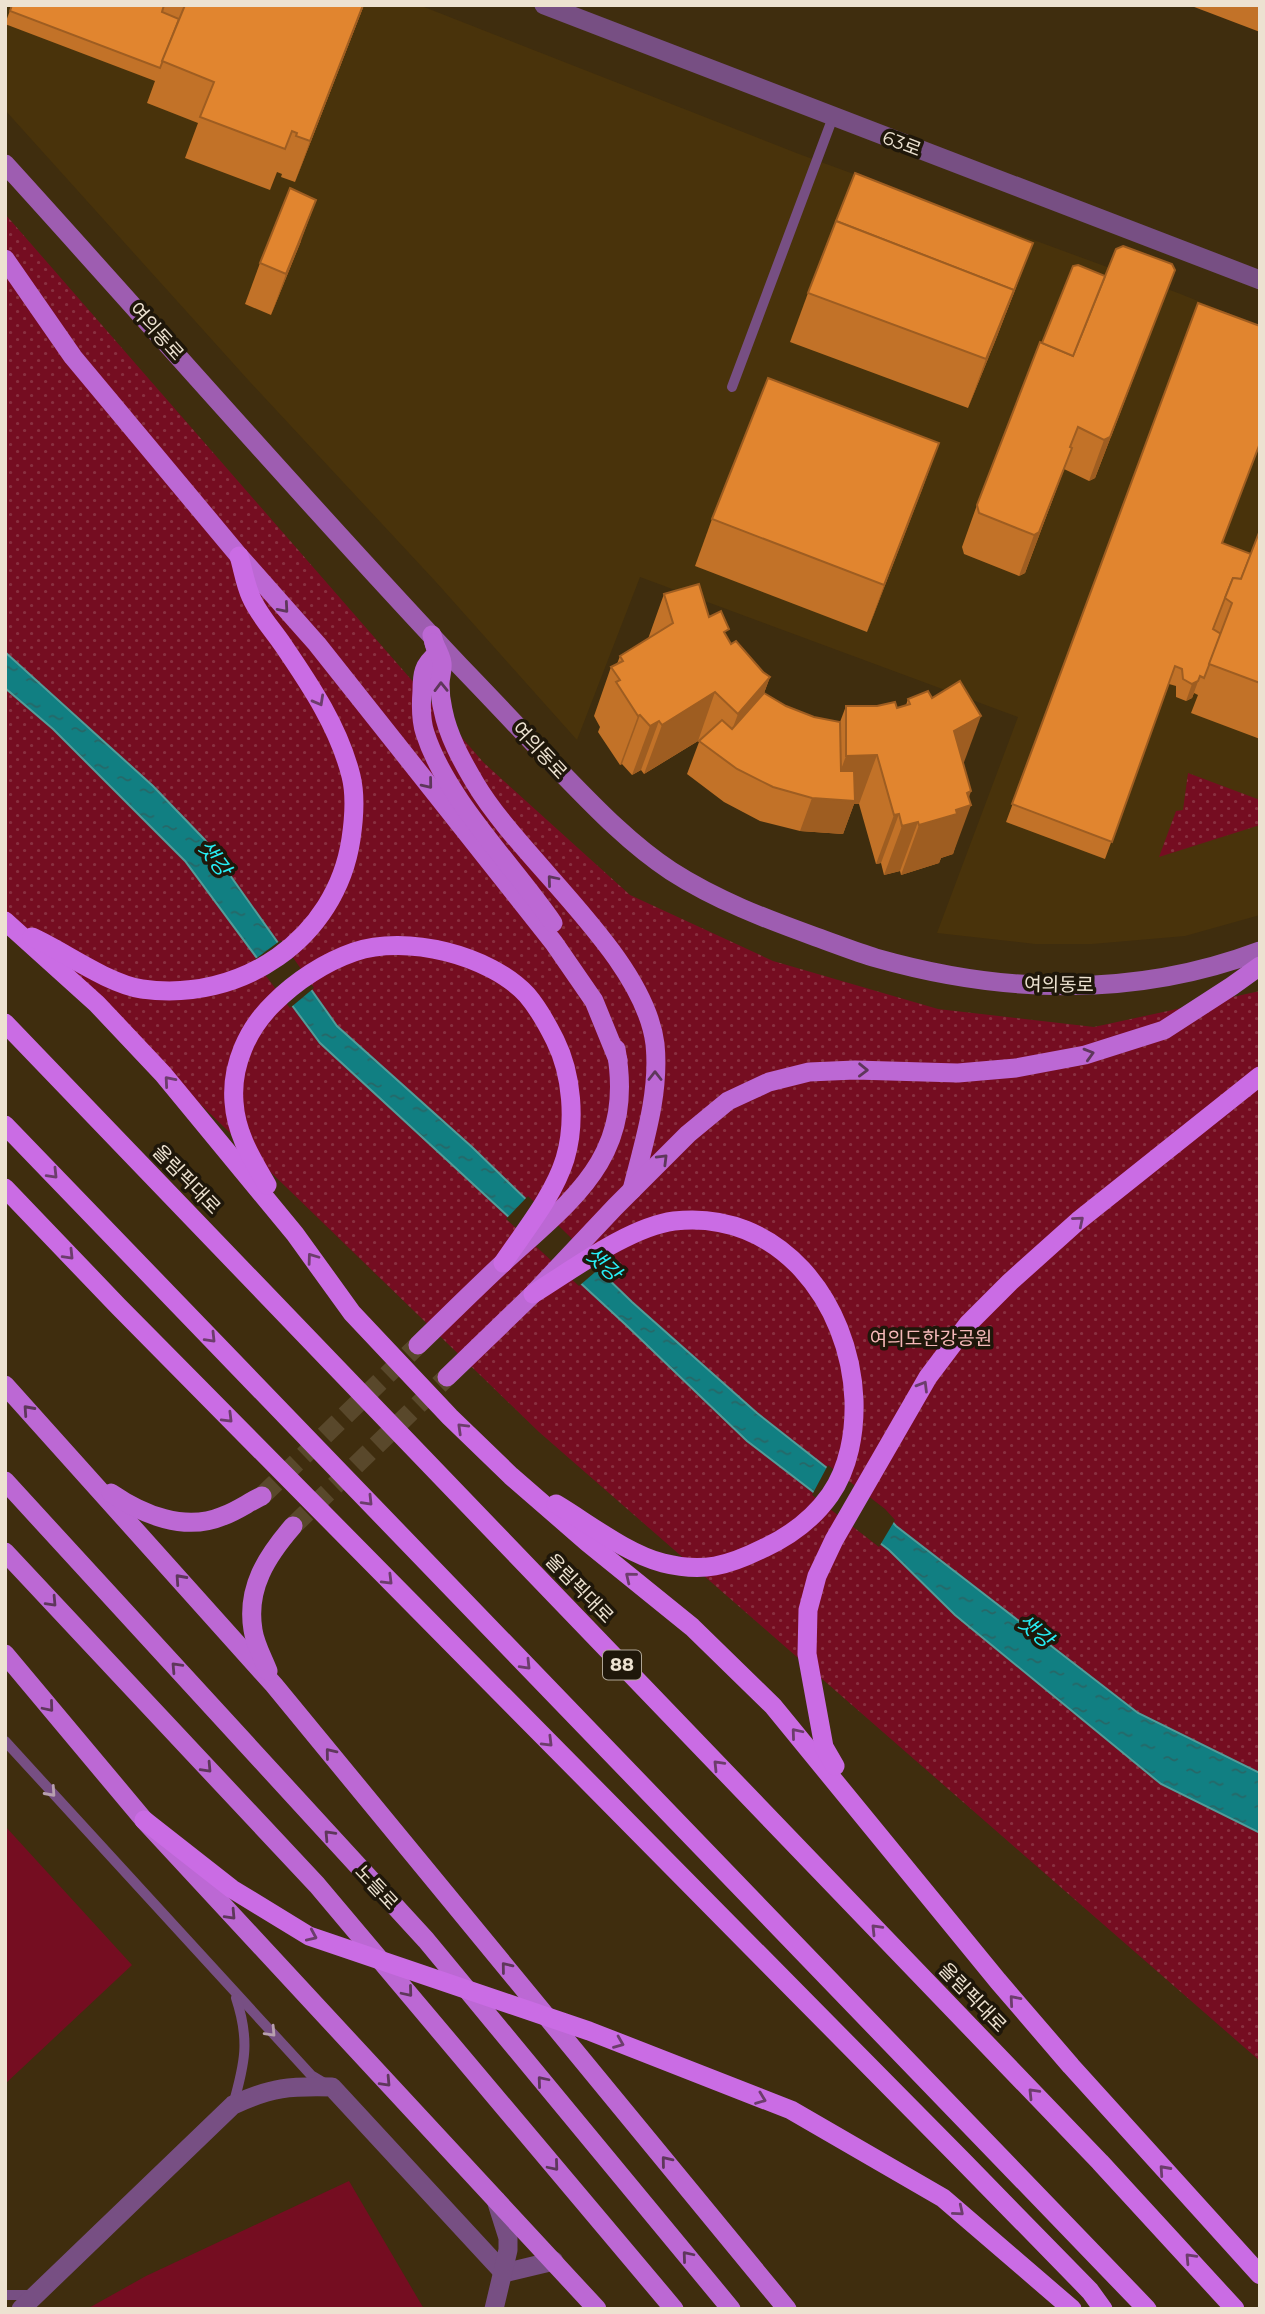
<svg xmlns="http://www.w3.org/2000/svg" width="1265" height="2314" font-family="Montserrat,'Noto Sans KR',sans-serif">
  <defs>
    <pattern id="grass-dots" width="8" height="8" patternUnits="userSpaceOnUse" patternTransform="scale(1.75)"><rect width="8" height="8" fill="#750d21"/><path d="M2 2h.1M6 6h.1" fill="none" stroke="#893040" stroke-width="1.8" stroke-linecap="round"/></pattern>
    <pattern id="water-ripples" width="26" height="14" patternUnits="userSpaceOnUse" patternTransform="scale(1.75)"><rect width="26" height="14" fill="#117f82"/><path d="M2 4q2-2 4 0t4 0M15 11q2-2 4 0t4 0" fill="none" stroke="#276767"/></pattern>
  </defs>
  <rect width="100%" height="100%" fill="#3f2d0e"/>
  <polygon fill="#49330b" points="5,5 419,5 799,154 1178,293 1260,326 1260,915 1185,936 1092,944 1035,944 937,933 1018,717 640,577 577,740 436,582 250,382 5,110"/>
  <g fill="url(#grass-dots)">
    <polygon points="5,214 484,763 630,895 773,961 938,1009 1094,1027 1260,991 1260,2061 539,1432 5,915"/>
    <polygon points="1188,773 1260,800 1260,825 1159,857 1176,811 1183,810"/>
  </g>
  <g fill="#750d21">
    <polygon points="5,1826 132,1965 5,2084"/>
    <polygon points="349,2181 424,2309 87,2309 146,2276"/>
  </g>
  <polygon fill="url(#water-ripples)" stroke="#539d9a" stroke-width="2" points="5,652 153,786 205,840 337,1026 472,1147 632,1302 757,1413 883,1512 896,1526 1138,1713 1260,1773 1260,1833 1161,1784 955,1615 889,1550 747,1441 626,1325 320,1043 185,861 53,729 5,688"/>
  <g fill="#3f2d0e">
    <polygon points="281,940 314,988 290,1008 254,960"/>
    <polygon points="528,1196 601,1267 579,1286 506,1219"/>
    <polygon points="828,1465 885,1509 895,1520 879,1547 812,1495"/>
  </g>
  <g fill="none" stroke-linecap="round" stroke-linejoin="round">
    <g stroke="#59482b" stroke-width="19" stroke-dasharray="19 10" stroke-linecap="butt">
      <polyline points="262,1496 418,1345"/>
      <polyline points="293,1526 447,1377"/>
    </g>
    <g stroke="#774f83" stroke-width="10">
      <polyline points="732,387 833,117"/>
      <polyline points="5,1741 311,2075 326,2084"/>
      <path d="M233,2105C245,2063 250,2040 236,1998"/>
      <polyline points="5,2295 35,2295"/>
    </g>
    <path stroke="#774f83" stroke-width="19" d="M21,2309L233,2105C272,2087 290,2086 332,2087L504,2273"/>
    <g stroke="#774f83" stroke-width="19">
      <polyline points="544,5 1260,280"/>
      <polyline points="504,2273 554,2261"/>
      <polyline points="494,2309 508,2250 508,2238 496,2200"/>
    </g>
    <path stroke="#9e5db1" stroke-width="19" d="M5,164C157,331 305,502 460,666C491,698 522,731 553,764C590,802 627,842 671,871C716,900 766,919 816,937C836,944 856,952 876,958C1003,994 1135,998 1260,951"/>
    <g stroke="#bc68d4" stroke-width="19">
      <polyline points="5,259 73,357 239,556 317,644 554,943 594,1001 618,1060"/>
      <path d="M432,635L437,654C423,665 422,674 422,691C421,704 421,721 425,733C446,799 514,866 553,923"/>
      <path d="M434,643C437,649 441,656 442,663C443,670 440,677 440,684C440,692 441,702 443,710C448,736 462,761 475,783C521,861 644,955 655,1044C660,1093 644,1142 632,1190"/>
      <path d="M418,1345C446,1318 474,1290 503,1263C574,1198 635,1157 616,1049"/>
      <polyline points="447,1377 533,1294 615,1207 688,1134 728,1101 769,1082 809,1072 855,1070 958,1073 1016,1068 1085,1055 1164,1030 1232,986 1260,966"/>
      <polyline points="5,1385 274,1685 787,2309"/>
      <polyline points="5,1481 426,1940 731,2309"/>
      <path d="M111,1493C143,1515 185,1532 223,1516C237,1511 249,1502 262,1496"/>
      <polyline points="5,1552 317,1885 674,2309"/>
      <polyline points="5,1654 144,1820 597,2309"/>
      <path d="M268,1671C263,1658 255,1644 253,1630C246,1588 267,1556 293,1526"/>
    </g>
    <g stroke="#ca6ce4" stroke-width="19">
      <polyline points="5,921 97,1004 163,1074 295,1234 352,1313 450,1417 511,1476 587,1542 692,1627 773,1706 998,1981 1071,2066 1260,2275"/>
      <path d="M32,937C65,952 108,984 142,989C241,1003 336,939 351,839C354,819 356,796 351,776C339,728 311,686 283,645C273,630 258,614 251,597C245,584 243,569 239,556"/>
      <polyline points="5,1023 1100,2162 1235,2309"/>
      <polyline points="5,1125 1147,2309"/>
      <path d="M267,1185C252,1159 236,1134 234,1102C231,1065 248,1028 274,1003C296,981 325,962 354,952C406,934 490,955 527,995C539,1009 547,1024 555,1040C572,1074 576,1122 565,1159C553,1197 525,1230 503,1263"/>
      <polyline points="5,1188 118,1306 962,2160 1090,2291 1103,2309"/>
      <path d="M533,1294C572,1270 629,1227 674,1221C779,1209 850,1302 854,1400C855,1432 849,1468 830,1495C813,1519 790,1536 764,1548C728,1566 703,1573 663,1563C627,1554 588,1523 556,1504"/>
      <polyline points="835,1766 824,1747 807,1654 808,1610 817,1576 834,1540 928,1377 968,1324 1010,1282 1078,1221 1260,1076"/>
      <polyline points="144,1820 232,1889 309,1936 589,2031 791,2110 943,2198 1072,2309"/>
    </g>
  </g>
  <g fill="#c27228">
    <polygon points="12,5 364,5 295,182 281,177 282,174 277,172 270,190 185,158 198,123 147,103 155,81 5,24"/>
    <polygon points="1189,5 1260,5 1260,32"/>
    <polygon points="301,241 271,315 245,304 260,263"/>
    <polygon points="1033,243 996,339 968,408 790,342 808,293"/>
    <polygon points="1175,270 1095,478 1089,481 1064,469 1025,573 1019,576 964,554 962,547 977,505 1042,343 1105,276"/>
    <polygon points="1198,303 1222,543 1251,554 1260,530 1260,739 1191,713 1198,695 1194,693 1192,698 1186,701 1176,697 1176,686 1169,684 1105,859 1006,822"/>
    <polygon points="939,443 867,632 695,566 712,519"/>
    <polygon points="664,594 709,617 726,636 731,644 770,677 764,693 786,706 814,717 840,722 846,706 897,708 906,705 908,699 963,763 969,799 953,854 941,858 939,863 901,875 900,871 884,875 881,863 876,864 859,804 854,804 843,834 800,831 760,821 724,802 687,774 699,742 698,741 644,774 641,770 632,775 622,764 620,765 598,732 600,727 594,716 611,667 617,664 620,656 648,639"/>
  </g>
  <g fill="#9e5d21">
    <polygon points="363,5 364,5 295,182 310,141"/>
    <polygon points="316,200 301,241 271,315 286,274"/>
    <polygon points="1033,243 996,339 968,408 986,359"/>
    <polygon points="1175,270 1095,478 1089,481 1104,440"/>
    <polygon points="939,443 922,490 867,632 884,585"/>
    <polygon points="1072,448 1025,573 1019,576 1034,535"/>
    <polygon points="1200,676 1192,698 1186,701 1192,684"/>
    <polygon points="770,677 752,726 722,757 738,714"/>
    <polygon points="715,692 698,741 644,774 662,725"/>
    <polygon points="640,715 622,764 620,765 638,716"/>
    <polygon points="981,716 963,765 954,731"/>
    <polygon points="659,721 641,770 632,775 650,726"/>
    <polygon points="877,755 859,804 854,804 843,834 800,831 812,798 830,799 846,756"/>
    <polygon points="971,791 966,807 971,805 953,854 941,858 939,863 901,875 919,825 956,810 967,793"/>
    <polygon points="899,814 881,863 876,864 894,815"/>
    <polygon points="918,822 900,871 884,875 902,826"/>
  </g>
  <g fill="#e1852f" stroke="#9e5d21" stroke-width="2">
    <polygon points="12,5 164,5 162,12 179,19 160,68 10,11"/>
    <polygon points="185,5 363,5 310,141 296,136 297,133 292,131 285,149 200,117 214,82 162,61"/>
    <polygon points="855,173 1033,243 1005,313 1014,290 836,221"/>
    <polygon points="290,188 316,200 286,274 260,263"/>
    <polygon points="836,221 1014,290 986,359 808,293"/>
    <polygon points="1123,246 1172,264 1175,270 1110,437 1104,440 1078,427 1070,447 1072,448 1039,532 1034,535 979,513 977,505 1040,342 1073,356 1116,249"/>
    <polygon points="1078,265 1105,276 1073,356 1042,343 1073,266"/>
    <polygon points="1198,303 1260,326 1260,443 1222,543 1251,554 1241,579 1233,578 1225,598 1213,629 1221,634 1204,678 1200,676 1198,681 1192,684 1183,679 1182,669 1175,666 1112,842 1012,804"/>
    <polygon points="768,378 939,443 884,585 712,519"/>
    <polygon points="1260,530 1260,683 1209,664 1232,603 1225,598 1233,578 1241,579"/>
    <polygon points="699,584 709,617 721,611 729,629 724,632 731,644 736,641 763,672 770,677 738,714 715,692 662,725 659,721 650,726 640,715 638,716 616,682 620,680 611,667 623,661 620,656 673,623 664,594"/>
    <polygon points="960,681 981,716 954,731 971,791 967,793 971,805 956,810 957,814 919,825 918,822 902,826 899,814 894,815 877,755 846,756 846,706 877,706 895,702 897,708 910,704 908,699 928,691 932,698"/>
    <polygon points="764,693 786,706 814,717 840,722 841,771 854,771 855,801 812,798 773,787 737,769 699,741 722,720 732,729"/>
  </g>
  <defs><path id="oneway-chevron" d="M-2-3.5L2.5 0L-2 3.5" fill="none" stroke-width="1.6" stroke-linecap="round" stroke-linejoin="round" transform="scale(1.75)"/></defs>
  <g stroke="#5e375b">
    <use href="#oneway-chevron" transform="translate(284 608) rotate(49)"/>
    <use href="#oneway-chevron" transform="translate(441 687) rotate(-91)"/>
    <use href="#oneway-chevron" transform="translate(428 784) rotate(51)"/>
    <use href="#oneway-chevron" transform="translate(552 880) rotate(-130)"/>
    <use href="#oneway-chevron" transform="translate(1089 1054) rotate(-16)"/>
    <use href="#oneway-chevron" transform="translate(863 1070) rotate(1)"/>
    <use href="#oneway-chevron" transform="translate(655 1076) rotate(-90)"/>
    <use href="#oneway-chevron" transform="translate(663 1159) rotate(-45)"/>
    <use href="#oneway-chevron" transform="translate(28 1410) rotate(-132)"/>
    <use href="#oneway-chevron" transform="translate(180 1579) rotate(-132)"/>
    <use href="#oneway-chevron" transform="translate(52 1602) rotate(47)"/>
    <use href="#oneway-chevron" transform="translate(176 1667) rotate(-133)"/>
    <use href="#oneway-chevron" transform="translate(49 1707) rotate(50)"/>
    <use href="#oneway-chevron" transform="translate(330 1753) rotate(-129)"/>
    <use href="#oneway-chevron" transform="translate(207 1768) rotate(47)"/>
    <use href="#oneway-chevron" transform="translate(329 1835) rotate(-133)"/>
    <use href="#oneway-chevron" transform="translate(231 1915) rotate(47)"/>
    <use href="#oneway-chevron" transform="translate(506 1967) rotate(-129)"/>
    <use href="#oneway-chevron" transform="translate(408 1992) rotate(50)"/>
    <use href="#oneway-chevron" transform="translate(542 2081) rotate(-130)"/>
    <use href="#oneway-chevron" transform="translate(386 2082) rotate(47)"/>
    <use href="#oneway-chevron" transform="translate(666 2161) rotate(-129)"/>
    <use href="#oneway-chevron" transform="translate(554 2166) rotate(50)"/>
    <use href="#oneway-chevron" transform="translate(687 2256) rotate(-130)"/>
  </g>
  <g stroke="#6c3d6c">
    <use href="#oneway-chevron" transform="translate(319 701) rotate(61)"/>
    <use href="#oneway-chevron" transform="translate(169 1081) rotate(-131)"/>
    <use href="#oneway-chevron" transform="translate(53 1174) rotate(46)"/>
    <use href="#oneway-chevron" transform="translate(1079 1221) rotate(-40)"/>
    <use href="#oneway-chevron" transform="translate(69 1255) rotate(46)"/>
    <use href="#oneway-chevron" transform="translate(312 1258) rotate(-126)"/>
    <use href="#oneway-chevron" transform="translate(211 1338) rotate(46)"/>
    <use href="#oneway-chevron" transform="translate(923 1386) rotate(-59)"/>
    <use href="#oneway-chevron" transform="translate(228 1418) rotate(45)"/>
    <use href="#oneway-chevron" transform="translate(462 1428) rotate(-136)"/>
    <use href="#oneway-chevron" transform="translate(368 1501) rotate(46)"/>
    <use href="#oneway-chevron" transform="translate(630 1577) rotate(-141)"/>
    <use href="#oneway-chevron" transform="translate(388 1580) rotate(45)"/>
    <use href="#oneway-chevron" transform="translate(526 1665) rotate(46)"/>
    <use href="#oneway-chevron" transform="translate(796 1733) rotate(-130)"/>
    <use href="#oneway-chevron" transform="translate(548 1742) rotate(45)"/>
    <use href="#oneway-chevron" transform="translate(718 1765) rotate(-134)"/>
    <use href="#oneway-chevron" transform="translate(876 1929) rotate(-134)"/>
    <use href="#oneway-chevron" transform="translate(312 1936) rotate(24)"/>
    <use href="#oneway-chevron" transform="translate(1014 2000) rotate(-131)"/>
    <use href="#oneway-chevron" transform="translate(619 2043) rotate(22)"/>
    <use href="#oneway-chevron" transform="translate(1033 2093) rotate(-134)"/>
    <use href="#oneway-chevron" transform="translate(761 2099) rotate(21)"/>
    <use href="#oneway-chevron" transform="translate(1164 2170) rotate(-132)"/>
    <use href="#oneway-chevron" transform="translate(959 2211) rotate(40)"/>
    <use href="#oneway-chevron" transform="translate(1190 2258) rotate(-133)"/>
  </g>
  <g stroke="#b8a0ae">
    <use href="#oneway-chevron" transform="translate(51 1792) rotate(48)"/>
    <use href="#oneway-chevron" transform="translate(271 2032) rotate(47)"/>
  </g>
  <g text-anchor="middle" stroke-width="7" stroke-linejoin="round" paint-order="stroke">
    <rect fill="#1f170a" stroke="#afa595" stroke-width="2" x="603" y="1650.5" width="38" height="29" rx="5"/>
    <g font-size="18" font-weight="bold" fill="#ede2d1">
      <text x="622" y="1671">88</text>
    </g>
    <g font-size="19" fill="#ede2d1" stroke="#1f170a">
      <text transform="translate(902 143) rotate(21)" y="7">63로</text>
      <text transform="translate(157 331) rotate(48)" y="7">여의동로</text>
      <text transform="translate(540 750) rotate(47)" y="7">여의동로</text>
      <text transform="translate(1059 984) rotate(1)" y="7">여의동로</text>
      <text transform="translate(187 1179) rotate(46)" y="7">올림픽대로</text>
      <text transform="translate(580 1588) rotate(46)" y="7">올림픽대로</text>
      <text transform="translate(377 1887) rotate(47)" y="7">노들로</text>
      <text transform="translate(973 1997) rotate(46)" y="7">올림픽대로</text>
    </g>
    <g font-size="19" fill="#f6b9b9" stroke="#1f170a">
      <text x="931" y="1345">여의도한강공원</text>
    </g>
    <g font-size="21" font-style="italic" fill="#27eef5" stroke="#1f170a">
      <text transform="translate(214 858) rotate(53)" y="7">샛강</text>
      <text transform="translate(603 1264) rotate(43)" y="7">샛강</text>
      <text transform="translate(1035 1631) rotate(39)" y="7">샛강</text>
    </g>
  </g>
  <rect width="1265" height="2314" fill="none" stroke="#ede2d1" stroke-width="14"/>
</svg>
